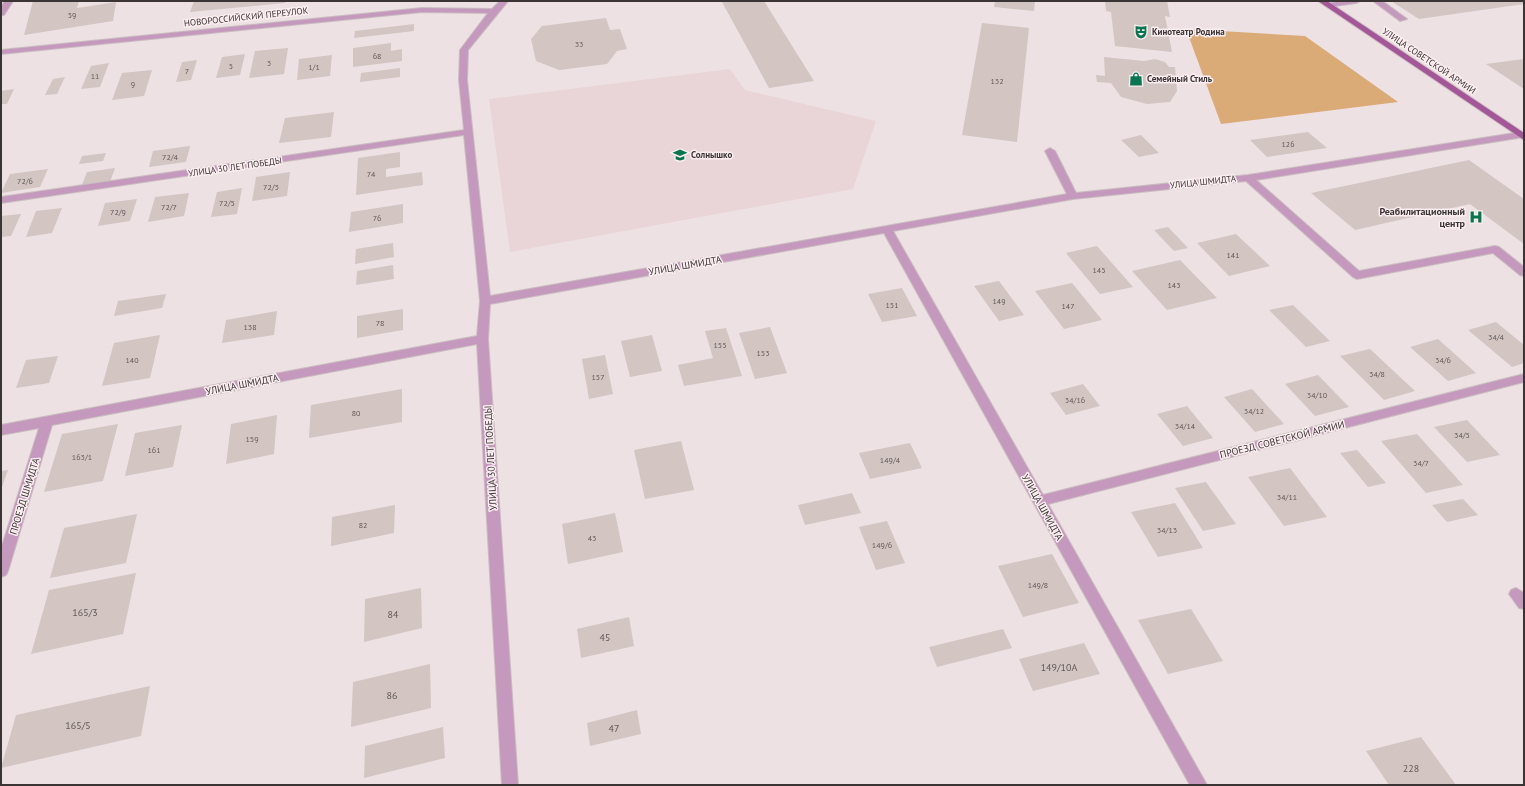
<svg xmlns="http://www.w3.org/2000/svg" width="1525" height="786" font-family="'PT Sans',sans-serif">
  <rect width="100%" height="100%" fill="#eee1e3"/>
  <polygon fill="#e9d4d8" points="730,69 745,90 876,121 853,189 510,252 489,99"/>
  <polygon fill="#daaa77" points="1186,29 1305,36 1398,102 1221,124"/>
  <g fill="#d2c5c2">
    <polygon points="33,1 79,1 77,8 116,2 113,21 24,35"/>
    <polygon points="194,1 285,1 285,3 190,12"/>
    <polygon points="732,1 764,1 814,81 769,88 722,2"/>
    <polygon points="995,1 1035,1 1034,11 994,7"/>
    <polygon points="1105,1 1167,1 1170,17 1165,16 1172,52 1115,46 1111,12 1106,11"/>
    <polygon points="1391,1 1524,1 1524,4 1419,19"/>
    <polygon points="606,18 610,30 620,29 627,49 617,51 607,64 559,70 536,61 531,39 542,26"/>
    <polygon points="982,23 1029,28 1017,142 962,135"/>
    <polygon points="414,24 414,31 354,38 355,31"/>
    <polygon points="391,43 391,51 402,49 402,61 353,67 353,48"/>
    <polygon points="288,48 284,74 249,78 255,51"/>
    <polygon points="245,54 240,75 216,78 222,57"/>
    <polygon points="332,55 330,76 297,80 299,59"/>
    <polygon points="1104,57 1144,61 1155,59 1165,62 1169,67 1175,67 1177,91 1170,102 1147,104 1121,97 1111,83 1097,82 1096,75 1105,76"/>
    <polygon points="1524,59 1524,89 1486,64"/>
    <polygon points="197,60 191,80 176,82 182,62"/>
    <polygon points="109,63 100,87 81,89 91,66"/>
    <polygon points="400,68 400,77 360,82 361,73"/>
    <polygon points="152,70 144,96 112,100 122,73"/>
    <polygon points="65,77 57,94 45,95 53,79"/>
    <polygon points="14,89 7,104 1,104 1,91"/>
    <polygon points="334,112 331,137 279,143 285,118"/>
    <polygon points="1308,132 1327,148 1267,157 1250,140"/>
    <polygon points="1141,135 1159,153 1139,157 1121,140"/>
    <polygon points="190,146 186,162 149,167 153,151"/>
    <polygon points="400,152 400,167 386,169 386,177 422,172 423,185 356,195 358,158"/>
    <polygon points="106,153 103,161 79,164 82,156"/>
    <polygon points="1469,160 1524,199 1524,244 1470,204 1355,230 1311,193"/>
    <polygon points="115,168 110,182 82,185 87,172"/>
    <polygon points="48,169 40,187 1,193 10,174"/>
    <polygon points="290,172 287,196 252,201 256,177"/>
    <polygon points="242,188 237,214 211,217 217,192"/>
    <polygon points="189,193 184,216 148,222 155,197"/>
    <polygon points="137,199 130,221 98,226 105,203"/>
    <polygon points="403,204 403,223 349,232 351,212"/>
    <polygon points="62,208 52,233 26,237 36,211"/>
    <polygon points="21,214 11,236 1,237 1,216"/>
    <polygon points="1168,227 1188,248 1174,251 1154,230"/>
    <polygon points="1236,234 1270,266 1229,276 1197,243"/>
    <polygon points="393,243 394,257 355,264 356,249"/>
    <polygon points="1097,246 1133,287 1100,294 1066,253"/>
    <polygon points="1180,260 1217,298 1167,310 1132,271"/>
    <polygon points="393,265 394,279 356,285 357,271"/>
    <polygon points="999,281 1024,315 999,321 974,286"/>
    <polygon points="1072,283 1102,320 1064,329 1035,291"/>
    <polygon points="902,288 917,316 882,322 868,294"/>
    <polygon points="166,294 162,308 114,316 118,301"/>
    <polygon points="1293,305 1330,341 1306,347 1269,310"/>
    <polygon points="403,309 403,330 357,338 357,316"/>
    <polygon points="277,311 274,335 222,343 226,320"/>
    <polygon points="1496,322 1524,345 1524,363 1512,367 1468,330"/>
    <polygon points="770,327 787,373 755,379 739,333"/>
    <polygon points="726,328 742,376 684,386 678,365 713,358 705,331"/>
    <polygon points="160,335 150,378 102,386 114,343"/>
    <polygon points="652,335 662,371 630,377 621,341"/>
    <polygon points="1438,339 1476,373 1448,381 1410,347"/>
    <polygon points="1370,349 1415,391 1384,400 1340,356"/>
    <polygon points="605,355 613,394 589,399 582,359"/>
    <polygon points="58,356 49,383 16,388 26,360"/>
    <polygon points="1318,375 1349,407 1315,416 1285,384"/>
    <polygon points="1083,384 1100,406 1066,415 1050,393"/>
    <polygon points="402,389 402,422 309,438 311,405"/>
    <polygon points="1252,389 1284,424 1255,432 1224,397"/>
    <polygon points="1187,406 1213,438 1183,446 1157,414"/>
    <polygon points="277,415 274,454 226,464 231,424"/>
    <polygon points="1467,420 1500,455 1467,462 1434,427"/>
    <polygon points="118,424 103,481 44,492 62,434"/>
    <polygon points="182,425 173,467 125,476 135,433"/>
    <polygon points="1417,434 1463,485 1426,493 1381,441"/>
    <polygon points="681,441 694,490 645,499 634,450"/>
    <polygon points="910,443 922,468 870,479 859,453"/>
    <polygon points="1357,450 1386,483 1368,487 1340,453"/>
    <polygon points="1290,468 1327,517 1284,526 1248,477"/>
    <polygon points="8,470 1,490 1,471"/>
    <polygon points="1206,482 1236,524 1203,531 1175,488"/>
    <polygon points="852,493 861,513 805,525 798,505"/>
    <polygon points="1463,499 1478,515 1447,522 1432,505"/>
    <polygon points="1175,503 1203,548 1158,557 1131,512"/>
    <polygon points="395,505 394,533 331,546 332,517"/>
    <polygon points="615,513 623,552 568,564 562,524"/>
    <polygon points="137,514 126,563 50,578 64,528"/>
    <polygon points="887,521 905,563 876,570 859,527"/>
    <polygon points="1052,554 1079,603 1023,617 998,566"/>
    <polygon points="136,573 123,634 31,654 49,590"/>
    <polygon points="421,588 422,628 364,642 365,599"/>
    <polygon points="1191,609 1223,661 1168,674 1138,620"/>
    <polygon points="629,617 634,646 581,658 577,629"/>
    <polygon points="1003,629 1012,648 937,667 929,647"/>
    <polygon points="1084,643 1100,674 1033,691 1019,659"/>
    <polygon points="430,664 431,708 351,727 353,682"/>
    <polygon points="150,686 141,736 1,768 16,715"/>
    <polygon points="637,710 641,734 590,746 587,723"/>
    <polygon points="443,727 445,758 364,778 365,746"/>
    <polygon points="1421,737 1456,785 1389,785 1366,751"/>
  </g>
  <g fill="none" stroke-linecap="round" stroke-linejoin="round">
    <g stroke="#cabec0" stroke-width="2">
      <g id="minor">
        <polygon points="5,1 13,1 4,15 1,15 1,7"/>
        <polygon points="500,1 508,1 468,50 467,80 490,296 1067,194 1045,151 1050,148 1055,151 1076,193 1248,175 1521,132 1524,133 1524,137 1256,180 1359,271 1495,246 1499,247 1524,267 1524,276 1520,275 1493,253 1357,279 1353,277 1246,181 1073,199 893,231 1043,495 1524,374 1524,382 1048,504 1207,785 1190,785 884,233 490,304 488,339 518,785 502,785 477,344 52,425 8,571 6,575 1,577 1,549 39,428 1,435 1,425 477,336 480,301 464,135 1,203 1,197 464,130 459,80 460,50 488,13 422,12 1,54 1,50 422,8 492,9"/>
        <polygon points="1340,1 1360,1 1356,3 1328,7 1324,5"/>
        <polygon points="1373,1 1382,1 1407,19 1400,21"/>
        <polygon points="1516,588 1524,593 1524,609 1519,608 1509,594 1511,590"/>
      </g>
    </g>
    <g stroke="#cabec0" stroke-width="2">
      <polygon id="major" points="1318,1 1327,1 1524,133 1524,140"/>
    </g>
    <use href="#minor" fill="#c599bd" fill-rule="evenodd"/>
    <use href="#major" fill="#a45699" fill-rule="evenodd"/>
  </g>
  <defs>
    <g id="theatre-bare" transform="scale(1.08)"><path d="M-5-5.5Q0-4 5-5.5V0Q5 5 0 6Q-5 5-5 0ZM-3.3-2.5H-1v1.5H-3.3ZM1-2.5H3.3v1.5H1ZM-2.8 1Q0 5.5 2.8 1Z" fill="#087751" stroke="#fbeef0" stroke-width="2.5" paint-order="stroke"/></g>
    <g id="shop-bare" transform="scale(1.08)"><path d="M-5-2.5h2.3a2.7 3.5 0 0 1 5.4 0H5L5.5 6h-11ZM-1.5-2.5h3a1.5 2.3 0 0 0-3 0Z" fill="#087751" stroke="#fbeef0" stroke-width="2.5" paint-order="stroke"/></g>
    <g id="school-bare" transform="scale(1.08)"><path d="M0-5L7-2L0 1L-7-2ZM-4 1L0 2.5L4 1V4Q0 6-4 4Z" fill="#087751" stroke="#fbeef0" stroke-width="2.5" paint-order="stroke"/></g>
    <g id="hospital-bare" transform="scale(1.08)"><path d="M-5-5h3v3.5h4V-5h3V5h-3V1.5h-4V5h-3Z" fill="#087751" stroke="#fbeef0" stroke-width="2.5" paint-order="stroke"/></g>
  </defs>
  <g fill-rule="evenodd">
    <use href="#theatre-bare" x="1141" y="32"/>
    <use href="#shop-bare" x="1136" y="79"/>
    <use href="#school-bare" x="680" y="155"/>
    <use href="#hospital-bare" x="1476" y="217"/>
  </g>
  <g text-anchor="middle" stroke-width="3" stroke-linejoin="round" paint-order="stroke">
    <g font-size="8" fill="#605858">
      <text x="72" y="18">59</text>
      <text x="579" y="47">33</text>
      <text x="377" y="59">68</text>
      <text x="269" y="66">3</text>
      <text x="231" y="69">5</text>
      <text x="314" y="70">1/1</text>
      <text x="187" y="74">7</text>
      <text x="95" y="79">11</text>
      <text x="997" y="84">132</text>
      <text x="133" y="87">9</text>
      <text x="1288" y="147">126</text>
      <text x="170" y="160">72/4</text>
      <text x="371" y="177">74</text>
      <text x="25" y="184">72/6</text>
      <text x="271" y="190">72/3</text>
      <text x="227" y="206">72/5</text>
      <text x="169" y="210">72/7</text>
      <text x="118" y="215">72/9</text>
      <text x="377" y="221">76</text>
      <text x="1233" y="258">141</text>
      <text x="1099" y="273">145</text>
      <text x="1174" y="288">143</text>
      <text x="999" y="304">149</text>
      <text x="892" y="308">151</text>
      <text x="1068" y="309">147</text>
      <text x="380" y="326">78</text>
      <text x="250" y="330">138</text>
      <text x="1496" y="340">34/4</text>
      <text x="720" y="348">155</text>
      <text x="763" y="356">153</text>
      <text x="132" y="363">140</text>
      <text x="1443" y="363">34/6</text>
      <text x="1377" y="377">34/8</text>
      <text x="598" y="380">157</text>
      <text x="1317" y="398">34/10</text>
      <text x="1075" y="403">34/16</text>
      <text x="1254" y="414">34/12</text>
      <text x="356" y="416">80</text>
      <text x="1185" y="429">34/14</text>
      <text x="1462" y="438">34/5</text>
      <text x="252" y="442">159</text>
      <text x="154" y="453">161</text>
      <text x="82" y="460">163/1</text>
      <text x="890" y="463">149/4</text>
      <text x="1421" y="466">34/7</text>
      <text x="1287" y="500">34/11</text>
      <text x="363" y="528">82</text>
      <text x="1167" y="533">34/13</text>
      <text x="592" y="541">43</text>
      <text x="882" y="548">149/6</text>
      <text x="1038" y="588">149/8</text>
    </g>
    <g font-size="9" fill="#3a3435" stroke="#fbeef0">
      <text transform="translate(246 17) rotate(-6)" y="3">НОВОРОССИЙСКИЙ ПЕРЕУЛОК</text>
      <text transform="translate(1429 61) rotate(34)" y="3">УЛИЦА СОВЕТСКОЙ АРМИИ</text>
      <text transform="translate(235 167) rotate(-8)" y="3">УЛИЦА 30 ЛЕТ ПОБЕДЫ</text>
      <text transform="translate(1203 182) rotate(-6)" y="3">УЛИЦА ШМИДТА</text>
    </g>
    <g font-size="9" font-weight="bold" fill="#3a3435" stroke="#fbeef0" text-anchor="start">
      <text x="1152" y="35">Кинотеатр Родина</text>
      <text x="1147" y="82">Семейный Стиль</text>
      <text x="691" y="158">Солнышко</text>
    </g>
    <g font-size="10" font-weight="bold" fill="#3a3435" stroke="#fbeef0" text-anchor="end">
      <text x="1465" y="215">Реабилитационный<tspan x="1465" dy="12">центр</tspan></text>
    </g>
    <g font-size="10" fill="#3a3435" stroke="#fbeef0">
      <text transform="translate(685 265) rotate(-10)" y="4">УЛИЦА ШМИДТА</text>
      <text transform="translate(242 384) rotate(-11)" y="4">УЛИЦА ШМИДТА</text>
      <text transform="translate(1282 439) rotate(-14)" y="4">ПРОЕЗД СОВЕТСКОЙ АРМИИ</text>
      <text transform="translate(490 458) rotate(-93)" y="4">УЛИЦА 30 ЛЕТ ПОБЕДЫ</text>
      <text transform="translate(24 496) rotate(-73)" y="4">ПРОЕЗД ШМИДТА</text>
      <text transform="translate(1043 507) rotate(61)" y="4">УЛИЦА ШМИДТА</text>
    </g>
    <g font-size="10" fill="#605858">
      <text x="85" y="616">165/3</text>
      <text x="393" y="618">84</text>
      <text x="605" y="641">45</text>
      <text x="1059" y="671">149/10А</text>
      <text x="392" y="699">86</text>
      <text x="78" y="729">165/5</text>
      <text x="614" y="732">47</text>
      <text x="1411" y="772">228</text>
    </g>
  </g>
  <rect width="1525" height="786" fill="none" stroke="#3a3435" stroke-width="4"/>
</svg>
